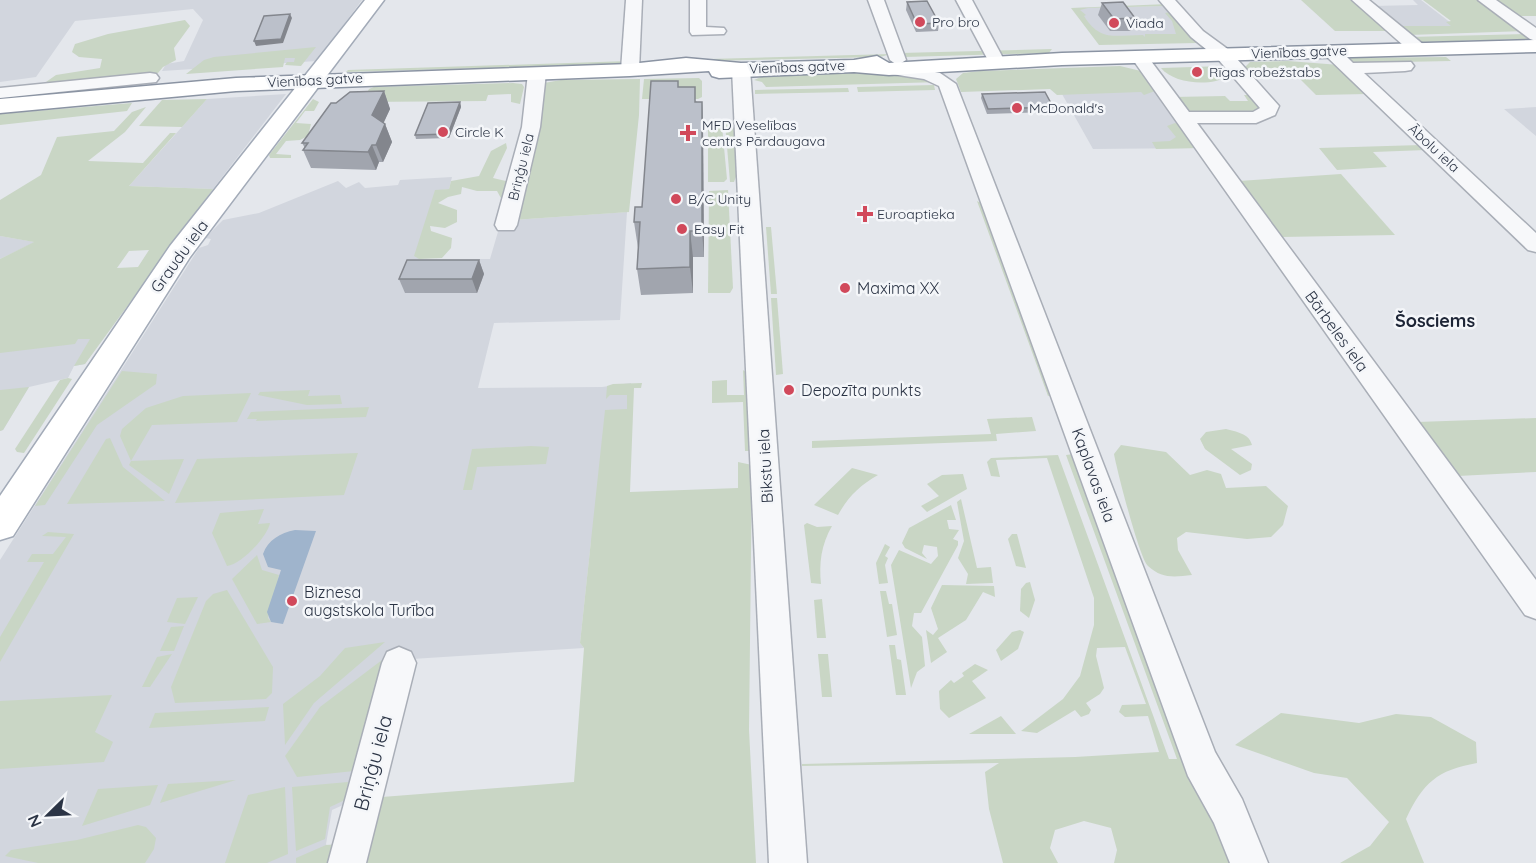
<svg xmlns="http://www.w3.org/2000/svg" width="1536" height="863" font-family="Quicksand,sans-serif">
  <rect width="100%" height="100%" fill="#e4e7ec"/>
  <g fill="#d2d6de">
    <polygon points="0,0 362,0 317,61 162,71 166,64 184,61 203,20 193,9 75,21 36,77 0,82"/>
    <polygon points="1413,0 1421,0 1460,30 1402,31 1372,6 1418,5"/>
    <polygon points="1164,6 1189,36 1096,39 1075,8"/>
    <polygon points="1146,74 1199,148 1093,149 1053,78"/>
    <polygon points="286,94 213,189 129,186 207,99"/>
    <polygon points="1536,107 1536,136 1504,109"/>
    <polygon points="452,177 449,189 435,191 420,259 490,259 500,225 513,220 627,212 620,320 494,323 478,388 602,387 631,383 626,487 591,541 580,643 584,648 412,659 352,801 332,810 326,844 335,863 0,863 0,560 199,248 208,245 211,239 205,238 223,220 259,213 338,181 346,188 359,182 365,188 398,185 400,180"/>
    <polygon points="0,236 35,242 0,259"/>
    <polygon points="112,323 85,364 74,366 68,378 29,387 3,430 0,431 0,338"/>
  </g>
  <g fill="#c9d6c5" fill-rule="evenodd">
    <polygon points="1301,0 1355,0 1390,31 1335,31"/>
    <polygon points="1423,0 1482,0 1525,31 1409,35 1401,26 1451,26 1446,22 1451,21"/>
    <polygon points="1492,0 1536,0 1536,16 1515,16"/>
    <path d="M1168,4L1166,6L1088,8L1080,10L1086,15L1084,16C1100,42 1115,35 1143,35L1145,37V34H1176L1172,21L1165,13L1170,12L1197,43L1099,45L1071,8Z"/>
    <polygon points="185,20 190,26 174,48 176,60 163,67 158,73 62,84 46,82 56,75 100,68 102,59 79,57 72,52 75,44 108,34"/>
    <polygon points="1530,34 1531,38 1527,39 1421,42 1409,37"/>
    <polygon points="316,47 301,66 285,65 287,62 294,62 295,58 285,58 283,67 186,74 204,60 214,57"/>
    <polygon points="1052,49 1049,53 904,57 900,53"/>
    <polygon points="891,54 880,57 708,61 709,59"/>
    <polygon points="1446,57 1451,61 1351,63 1347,58"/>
    <polygon points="629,61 625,64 346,72 348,70"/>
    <polygon points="1288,61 1340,65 1368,94 1316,95 1289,68 1251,68 1259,84 1245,67 1250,62"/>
    <polygon points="1120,66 1145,72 1157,87 1155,91 1144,95 1141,92 1057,95 1050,89 961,92 956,79 963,73 980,71"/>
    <path d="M1225,66L1229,71L1228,76C1211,87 1174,84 1161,68Z"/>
    <polygon points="841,73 924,75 940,82 766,87 762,82 754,80 766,75"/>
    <polygon points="699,78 702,81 702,97 698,99 642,99 644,79"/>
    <polygon points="640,79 639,115 629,212 513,220 497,191 477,191 462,187 461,194 448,197 438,203 457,210 457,222 445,228 430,226 431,231 452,238 451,248 442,258 419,259 414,256 435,190 449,189 451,181 479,176 491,151 506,143 507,148 493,178 519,184 532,136 540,127 544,83 561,80"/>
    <polygon points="513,83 522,84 524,87 520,104 511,102 511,94 488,95 486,101 362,102 369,89 374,87"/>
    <polygon points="934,85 935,90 858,92 857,87"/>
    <polygon points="848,88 849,92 755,94 755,90"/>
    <polygon points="1244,95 1251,95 1261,107 1254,113 1191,114 1173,97 1225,96 1230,101 1248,101"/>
    <polygon points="207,99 182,127 139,126 162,100"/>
    <polygon points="313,99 319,102 314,111 305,111 296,123 311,124 308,136 300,140 286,141 276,154 291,155 291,158 270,158 269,155"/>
    <polygon points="132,103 127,111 0,125 0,114"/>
    <path d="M146,107L125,132L88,161L143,163L170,133H176L129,186L213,189L85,364L74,366L90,339H78L75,344L0,353V259L34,242L0,236V200L41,175L57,137L114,131L132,112ZM149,250L138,267L117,268L129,251Z"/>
    <polygon points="725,123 735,129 739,169 734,182 730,182"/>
    <polygon points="1175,123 1180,124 1199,148 1156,149 1152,142 1170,141 1176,137 1167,126"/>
    <polygon points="717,125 722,126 727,179 724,182 708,182 708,126"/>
    <polygon points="1421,145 1426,150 1373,152 1387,167 1337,170 1319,148"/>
    <polygon points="1341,174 1395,235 1281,237 1239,181"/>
    <polygon points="728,190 733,288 730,293 708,293 709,191"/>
    <polygon points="977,201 981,203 1053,395 1048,396"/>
    <polygon points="766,227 771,227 777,294 771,294"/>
    <polygon points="771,298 777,298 783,374 776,375"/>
    <polygon points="743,370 747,373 750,451 745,451 743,402 712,403 712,381 727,380 727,395 744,395"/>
    <polygon points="122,371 157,374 156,384 97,425 45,505 35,506"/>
    <polygon points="68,378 72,379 24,453 17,452 15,449 60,380"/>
    <polygon points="642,383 641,388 634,388 630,492 738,488 738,462 752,465 749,730 756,863 356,863 382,797 574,782 584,648 580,643 605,410 627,409 627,395 610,395 606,399 607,386 613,384"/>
    <polygon points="29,387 3,430 0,431 0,390"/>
    <polygon points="310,390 308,396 340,395 342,404 307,405 258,395 260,392"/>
    <polygon points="251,393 237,422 152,425 131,461 184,459 169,494 129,465 131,461 120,436 122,429 146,408 183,396"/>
    <polygon points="369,407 366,417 256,421 257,419 247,419 251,412"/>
    <polygon points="1032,417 1036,431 996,434 997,441 812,448 812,441 991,434 987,419"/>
    <polygon points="1536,418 1536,472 1458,476 1417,422"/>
    <path d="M1226,429C1236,432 1249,433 1252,445L1231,449L1252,464L1251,470L1240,475L1205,449L1200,439L1206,432Z"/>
    <polygon points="110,438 123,467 165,501 67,504 106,439"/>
    <path d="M1121,445L1166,452L1190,475L1207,470L1221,474L1226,488L1266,486L1288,506L1283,525L1271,537L1247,539L1186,532L1177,538L1178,550L1192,575C1174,577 1162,579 1148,566C1139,557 1117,470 1114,454Z"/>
    <polygon points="531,446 549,447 546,464 477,467 472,490 463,490 472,449"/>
    <polygon points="358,453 344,495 175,503 197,459"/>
    <polygon points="1074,454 1235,863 1114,863 1117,850 1111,828 1084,821 1055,830 1050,848 1058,863 1003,863 989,809 985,772 999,763 802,766 802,764 1075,757 1159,752 1148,716 1125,717 1119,712 1122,705 1146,704 1125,647 1097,648 1096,656 1104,688 1100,694 1086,703 1091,710 1089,714 1081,717 1075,710 1037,733 1021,731 1063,699 1080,676 1094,625 1094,598 1047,458 996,460 1000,477 991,476 987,462 991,458 1058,455 1169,759 1177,759 1066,455"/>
    <path d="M852,468L878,475C860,485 848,497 838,515L814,505Z"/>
    <polygon points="963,474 967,489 927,512 921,506 939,496 927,484 942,475"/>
    <polygon points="961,499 977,568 991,567 993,583 966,584 968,574 958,558 964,541 957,502"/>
    <polygon points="951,505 956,520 947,520 949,529 959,530 953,539 958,541 958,545 921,613 914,613 912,626 922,637 925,666 917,672 911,688 891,565 899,550 931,564 938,556 937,547 924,545 922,553 927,559 905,548 902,543 909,528"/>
    <path d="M264,509L258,524L270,523C268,536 241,565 227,566L212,533L220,513Z"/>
    <path d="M807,523L817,527L832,526C821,545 819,563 821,584L811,583L804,525Z"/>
    <polygon points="48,532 74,534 0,662 0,637 44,562 27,562 32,554 53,554 66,537 42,536"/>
    <polygon points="1012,534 1017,534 1026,568 1016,566 1008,539"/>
    <polygon points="885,544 890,547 885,556 888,558 885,565 888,583 879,584 876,563"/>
    <polygon points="257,555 262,570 279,575 268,618 271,622 257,624 232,579"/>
    <polygon points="1030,582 1035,600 1029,618 1020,611 1021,589 1026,583"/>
    <polygon points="942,585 994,586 995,597 983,592 966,620 938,638 947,652 931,663 926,630 933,635 938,629 931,608"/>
    <polygon points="227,590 273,667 272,693 266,699 175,703 171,687 206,601 213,594"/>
    <polygon points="880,591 886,591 889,604 892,604 897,635 887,637"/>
    <polygon points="198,597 185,624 167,622 177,598"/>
    <polygon points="822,599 826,638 817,638 814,600"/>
    <polygon points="184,626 174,651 160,651 171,627"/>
    <polygon points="1020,630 1024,632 1018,649 1001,661 996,650 1012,632"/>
    <polygon points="385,642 314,703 285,745 283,704 320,676 345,648"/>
    <polygon points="889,645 895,645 897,659 901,660 906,695 896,695"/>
    <polygon points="172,654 150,687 142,687 157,657"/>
    <polygon points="818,654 828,654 832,697 822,697"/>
    <polygon points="382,660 354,771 297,777 285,756 320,707"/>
    <polygon points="975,664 988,670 972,681 986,698 949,718 940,709 939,691 951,680 954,683 964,676 962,673"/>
    <polygon points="112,695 95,732 113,742 104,762 0,769 0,701"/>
    <polygon points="269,707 265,721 149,728 155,713"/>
    <path d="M1281,713L1359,723L1396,714L1431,717L1476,742L1477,763C1437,770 1423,783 1406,819L1424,863H1340L1370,846L1389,822L1347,778L1314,773L1235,745Z"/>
    <polygon points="1001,716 1016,734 969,734"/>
    <polygon points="236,780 160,803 168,784"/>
    <polygon points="348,782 345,800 330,807 325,839 296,851 292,787"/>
    <polygon points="158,785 150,805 82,826 98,789"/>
    <polygon points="285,787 288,854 267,863 225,863 248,795"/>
    <polygon points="138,825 146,827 156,838 154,849 145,863 38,863 5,856 11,850 77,840"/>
    <polygon points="340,844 335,863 296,863 296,858 326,845"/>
  </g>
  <path fill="#9fb4cc" d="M295,530L316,531L283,624L271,622L267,612L281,570L268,567L263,554C268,540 280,533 295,530Z"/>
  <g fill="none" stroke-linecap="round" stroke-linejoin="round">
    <g stroke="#a9aeb7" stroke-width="3">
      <g id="minor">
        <polygon points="626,0 642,0 639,70 630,75 621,70"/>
        <polygon points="690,0 706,0 706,27 724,28 726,31 724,34 692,35 690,32"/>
        <polygon points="868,0 884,0 906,60 898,65 940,73 956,84 1215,752 1242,799 1268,863 1230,863 1214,823 1188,776 939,86 924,79 885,73 882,69 885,65 897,65 890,60"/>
        <polygon points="956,0 972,0 1003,58 1001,62 989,62"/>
        <polygon points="1159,0 1175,0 1203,31 1229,50 1279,106 1275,115 1256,123 1197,123 1536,580 1536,619 1525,615 1131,57 1133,53 1145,53 1189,112 1253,112 1260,108 1217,58 1191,37"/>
        <polygon points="1352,0 1369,0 1424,45 1426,49 1424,53 1412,53"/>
        <polygon points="1478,0 1496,0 1536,28 1536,41 1530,39"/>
        <polygon points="1331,46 1337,47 1353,63 1411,62 1414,66 1411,70 1405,71 1364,73 1536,233 1536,252 1528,250 1325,55 1323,51"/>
        <polygon points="741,64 750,69 807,863 769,863 732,69"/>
        <polygon points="537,68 546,73 540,127 517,225 514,230 498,230 495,225 522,127 528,73"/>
        <polygon points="150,73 156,74 159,78 156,82 0,98 0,88"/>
        <polygon points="399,647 411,652 416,663 366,863 328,863 382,663 387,652"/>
      </g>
    </g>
    <g stroke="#a3abb8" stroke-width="3">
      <polygon id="major" points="365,0 384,0 190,257 13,536 0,540 0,496 170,246"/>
    </g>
    <g stroke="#8b94a3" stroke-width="3">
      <polygon id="highway" points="1536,40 1536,52 1062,65 889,75 854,72 719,78 712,76 709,71 630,76 236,91 0,113 0,99 236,78 630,64 686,58 741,63 854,60 877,56 889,63 1062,53"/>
    </g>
    <use href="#minor" fill="#f7f8fa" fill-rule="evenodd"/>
    <use href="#major" fill="#fff" fill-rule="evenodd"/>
    <use href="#highway" fill="#fff" fill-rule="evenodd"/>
  </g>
  <g fill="#a1a5ae">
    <polygon points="907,2 939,23 938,31 916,32 906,10"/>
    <polygon points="1102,3 1135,18 1131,31 1110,31 1098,15"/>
    <polygon points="678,81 678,87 697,102 702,102 703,127 704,257 693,257 693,293 641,295 637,269 638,248 634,222 642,207"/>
    <polygon points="384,91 390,109 383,123 385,124 392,142 383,162 379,162 376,170 311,168 303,150 305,148 302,143 336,103"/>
    <polygon points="982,94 1053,107 1052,112 987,114 981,98"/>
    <polygon points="460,102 461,107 449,138 416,139 415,135"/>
    <polygon points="479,260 484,274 477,293 405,293 399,279"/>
  </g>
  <g fill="#83868d">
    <polygon points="290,14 292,18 283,43 256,46 254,41"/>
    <polygon points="384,91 390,109 379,133 372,115"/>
    <polygon points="460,102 461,107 449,138 448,134"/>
    <polygon points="702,102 703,127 704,257 702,231"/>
    <polygon points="385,124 392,142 383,162 376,145"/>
    <polygon points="372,145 379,162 376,170 368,152"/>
    <polygon points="690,231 693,257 693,293 690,267"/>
    <polygon points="479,260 484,274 477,293 472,279"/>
  </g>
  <g fill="#bbc0ca" stroke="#83868d" stroke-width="1.5">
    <polygon points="927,1 939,23 917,24 907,2"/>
    <polygon points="1123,2 1135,18 1114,19 1102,3"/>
    <polygon points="290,14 281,39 254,41 264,16"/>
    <polygon points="651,81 678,81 678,87 695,87 695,102 702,102 702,231 690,231 690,267 637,269 640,222 634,222 635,207 642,207"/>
    <polygon points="384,91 372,115 385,124 376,145 372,145 368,152 303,150 308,143 302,143 331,103 336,103 350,92"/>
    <polygon points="1045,92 1053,107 988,109 982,94"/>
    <polygon points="460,102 448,134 415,135 428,103"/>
    <polygon points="407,260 479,260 472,279 399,279"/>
  </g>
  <g fill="#d1495b" stroke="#f4f6f9" stroke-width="2">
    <circle cx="920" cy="22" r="6"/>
    <circle cx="1114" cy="23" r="6"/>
    <circle cx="1197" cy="72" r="6"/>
    <circle cx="1017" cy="108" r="6"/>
    <circle cx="443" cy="132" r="6"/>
    <path d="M685 124h6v6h6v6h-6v6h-6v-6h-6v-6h6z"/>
    <circle cx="676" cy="199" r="6"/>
    <path d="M862 205h6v6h6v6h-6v6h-6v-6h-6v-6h6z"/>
    <circle cx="682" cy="229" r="6"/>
    <circle cx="845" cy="288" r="6"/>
    <circle cx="789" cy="390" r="6"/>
    <circle cx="292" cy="601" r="6"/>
  </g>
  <g text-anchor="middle" stroke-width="5" stroke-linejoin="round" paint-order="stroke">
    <g font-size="14" fill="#2b3445" stroke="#f4f6f9" text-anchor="start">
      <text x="932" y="27">Pro bro</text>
      <text x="1126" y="28">Viada</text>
      <text x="1209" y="77">Rīgas robežstabs</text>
      <text x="1029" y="113">McDonald's</text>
      <text x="702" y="130">MFD Veselības<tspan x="702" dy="16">centrs Pārdaugava</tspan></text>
      <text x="455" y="137">Circle K</text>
      <text x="688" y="204">B/C Unity</text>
      <text x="877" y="219">Euroaptieka</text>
      <text x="694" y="234">Easy Fit</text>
    </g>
    <g font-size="14" fill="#2b3445" stroke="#f4f6f9">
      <text transform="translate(1299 52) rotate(-2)" y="5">Vienības gatve</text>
      <text transform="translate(797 67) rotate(-2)" y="5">Vienības gatve</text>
      <text transform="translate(315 80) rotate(-3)" y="5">Vienības gatve</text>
      <text transform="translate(1434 148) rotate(43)" y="5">Ābolu iela</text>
      <text transform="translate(521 167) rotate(-76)" y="5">Briņģu iela</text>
    </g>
    <g font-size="16" fill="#2b3445" stroke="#f4f6f9">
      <text transform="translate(179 256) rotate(-54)" y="6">Graudu iela</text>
      <text transform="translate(1337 331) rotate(54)" y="6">Bārbeles iela</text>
      <text transform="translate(765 466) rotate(-93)" y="6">Bikstu iela</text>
      <text transform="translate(1094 475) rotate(70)" y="6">Kaplavas iela</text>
    </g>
    <g font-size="16" fill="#2b3445" stroke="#f4f6f9" text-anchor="start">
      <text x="857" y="294">Maxima XX</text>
      <text x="801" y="396">Depozīta punkts</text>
      <text x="304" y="598">Biznesa<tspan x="304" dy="18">augstskola Turība</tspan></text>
    </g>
    <g font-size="18" font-weight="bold" fill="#1d2536" stroke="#f4f6f9">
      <text x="1435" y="327">Šosciems</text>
    </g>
    <g font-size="20" fill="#2b3445" stroke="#f4f6f9">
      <text transform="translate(373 763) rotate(-75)" y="7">Briņģu iela</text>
    </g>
  </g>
  <g transform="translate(48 815) rotate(246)" stroke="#f4f6f9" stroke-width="4.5" paint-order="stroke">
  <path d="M0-4.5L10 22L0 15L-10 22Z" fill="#2b3445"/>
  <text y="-9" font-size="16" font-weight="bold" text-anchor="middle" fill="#2b3445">N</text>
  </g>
</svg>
